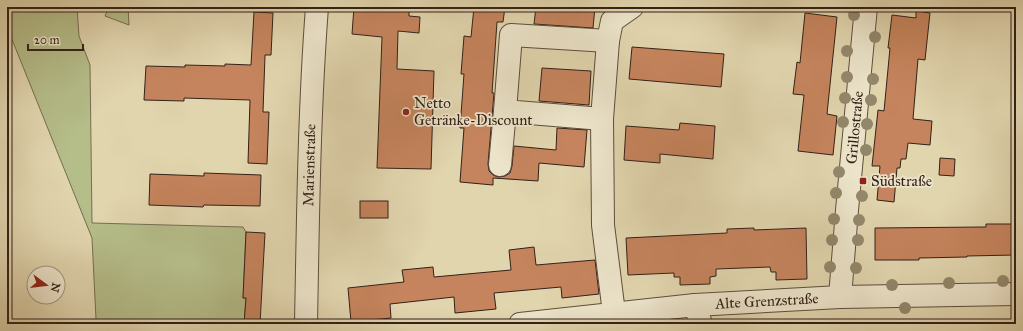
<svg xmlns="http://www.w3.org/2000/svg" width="1023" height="331" font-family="'IM FELL Great Primer',serif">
  <rect width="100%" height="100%" fill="#e1d5ae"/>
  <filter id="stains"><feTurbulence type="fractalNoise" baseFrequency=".005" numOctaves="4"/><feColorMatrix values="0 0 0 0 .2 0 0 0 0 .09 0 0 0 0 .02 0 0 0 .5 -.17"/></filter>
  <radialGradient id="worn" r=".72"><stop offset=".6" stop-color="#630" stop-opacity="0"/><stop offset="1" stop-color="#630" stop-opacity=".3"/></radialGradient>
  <g fill="#b5bd89" stroke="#746f51">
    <polygon points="7,7 77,7 79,36 90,65 92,223 243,227 246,232 243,298 246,298 244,324 98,324 96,319 92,238 7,27"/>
    <polygon points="109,7 128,7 129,25 105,16"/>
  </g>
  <g fill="#c5845d" stroke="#332119">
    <polygon points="354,7 409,7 409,16 420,17 419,33 398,31 397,69 434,71 431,169 377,168 382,37 352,34"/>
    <polygon points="474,7 505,7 503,22 497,22 492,93 494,93 488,164 489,171 493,175 498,177 505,176 510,173 512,166 514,146 556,150 557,128 587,130 584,167 539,163 538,181 493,178 493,185 460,182 464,128 460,128 464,74 461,74 464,36 471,37"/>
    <polygon points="536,7 595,7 593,28 534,24"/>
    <polygon points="916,11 930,13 925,60 918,59 913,119 932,121 930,145 908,143 906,159 901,159 900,168 897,168 894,202 877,200 880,166 872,166 878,110 884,111 890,48 888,48 892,15 916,18"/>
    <polygon points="254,12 273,13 271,55 265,55 263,112 269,112 267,164 248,163 250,100 184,98 184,101 144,100 146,66 185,67 185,65 225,66 225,64 251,65"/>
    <polygon points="805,13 837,17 827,114 837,116 833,155 798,151 804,95 793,94 797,62 800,63"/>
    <polygon points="632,47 724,54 721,87 629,79"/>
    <polygon points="542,68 591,71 589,105 539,101"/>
    <polygon points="680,123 715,126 713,159 660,154 660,163 624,160 626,126 679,130"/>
    <polygon points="940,158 955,159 954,176 939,175"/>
    <polygon points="204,173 261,175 260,206 204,205 203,207 149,205 150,174 204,176"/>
    <rect x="360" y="201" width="28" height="17"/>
    <polygon points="986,224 1016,224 1016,255 967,256 967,257 919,258 919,260 875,260 875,228 982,227 986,227"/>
    <polygon points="754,228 754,230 806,228 807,279 776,280 776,272 771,272 770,267 716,269 716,276 710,277 710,284 680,285 680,277 674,277 674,273 628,275 626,238 727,233 727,229"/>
    <polygon points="246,232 265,233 260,324 244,324 246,298 243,298"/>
    <polygon points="534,247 536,265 595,260 599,294 562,298 561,287 494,293 496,309 455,313 454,297 390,304 391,318 351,322 348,288 404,282 402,270 433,267 434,277 511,270 509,250"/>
  </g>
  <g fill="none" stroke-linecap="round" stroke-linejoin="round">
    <g stroke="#5e4e3e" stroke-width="24">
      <g id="minor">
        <polyline points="602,119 505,111 511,35 608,41"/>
        <polyline points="500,165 505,111"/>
        <path id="s1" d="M840,297L847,210L866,7"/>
        <polyline points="695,305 701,324"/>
        <polyline points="614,313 603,225 602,119 608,41 612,21 632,7"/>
        <path id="s2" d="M306,324C308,218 309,112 317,7"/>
        <path id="s3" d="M520,324L695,305L840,297L1016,294"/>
      </g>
    </g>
    <use href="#minor" stroke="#ece4ca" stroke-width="22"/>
  </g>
  <g fill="#93876b">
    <circle cx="854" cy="15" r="6"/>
    <circle cx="875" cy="37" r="6"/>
    <circle cx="847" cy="51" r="6"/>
    <circle cx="847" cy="77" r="6"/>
    <circle cx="873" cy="79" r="6"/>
    <circle cx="845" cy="98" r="6"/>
    <circle cx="871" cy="100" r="6"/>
    <circle cx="843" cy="122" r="6"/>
    <circle cx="867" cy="124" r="6"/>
    <circle cx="866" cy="150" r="6"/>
    <circle cx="839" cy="172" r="6"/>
    <circle cx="836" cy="193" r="6"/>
    <circle cx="862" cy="196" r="6"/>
    <circle cx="834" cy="219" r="6"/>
    <circle cx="859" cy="220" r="6"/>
    <circle cx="832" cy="240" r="6"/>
    <circle cx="858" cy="240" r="6"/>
    <circle cx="830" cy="267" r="6"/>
    <circle cx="856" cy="268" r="6"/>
    <circle cx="1003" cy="281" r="6"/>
    <circle cx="949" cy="283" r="6"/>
    <circle cx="892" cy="285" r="6"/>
    <circle cx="905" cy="308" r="6"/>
  </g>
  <g fill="#8f2418" stroke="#ece4ca" stroke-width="1.5">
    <circle cx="406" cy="112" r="4"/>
    <rect x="859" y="177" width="8" height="8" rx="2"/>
  </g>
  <g text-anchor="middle" stroke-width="3.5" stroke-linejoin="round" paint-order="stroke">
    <g font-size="15" fill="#332119" stroke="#ece4ca" text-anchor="start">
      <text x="414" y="108">Netto<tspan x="414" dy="17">Getränke-Discount</tspan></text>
      <text x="871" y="186">Südstraße</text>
    </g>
    <g font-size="15" fill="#332119" stroke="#ece4ca">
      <text dy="5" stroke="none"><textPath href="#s1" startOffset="170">Grillostraße</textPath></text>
      <text dy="5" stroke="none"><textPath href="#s2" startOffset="159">Marienstraße</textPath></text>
      <text dy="5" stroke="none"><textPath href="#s3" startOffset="248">Alte Grenzstraße</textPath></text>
    </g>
  </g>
  <rect width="1023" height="331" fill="none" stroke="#e1d5ae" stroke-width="24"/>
  <rect x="8" y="8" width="1007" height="315" fill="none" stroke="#332119" stroke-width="2"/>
  <rect x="12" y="12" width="999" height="307" fill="none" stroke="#332119"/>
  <g transform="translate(46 285) rotate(105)"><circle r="19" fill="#ece4ca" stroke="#a29683"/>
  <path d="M0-3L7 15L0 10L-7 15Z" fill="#8f2418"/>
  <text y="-6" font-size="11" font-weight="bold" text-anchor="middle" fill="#332119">N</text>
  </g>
  <path d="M28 44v6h55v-6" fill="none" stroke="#332119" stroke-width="2"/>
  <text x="34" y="44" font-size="12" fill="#332119" stroke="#ece4ca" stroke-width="3" paint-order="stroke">20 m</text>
  <rect width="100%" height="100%" filter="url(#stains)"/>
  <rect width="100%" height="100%" fill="url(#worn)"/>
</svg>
